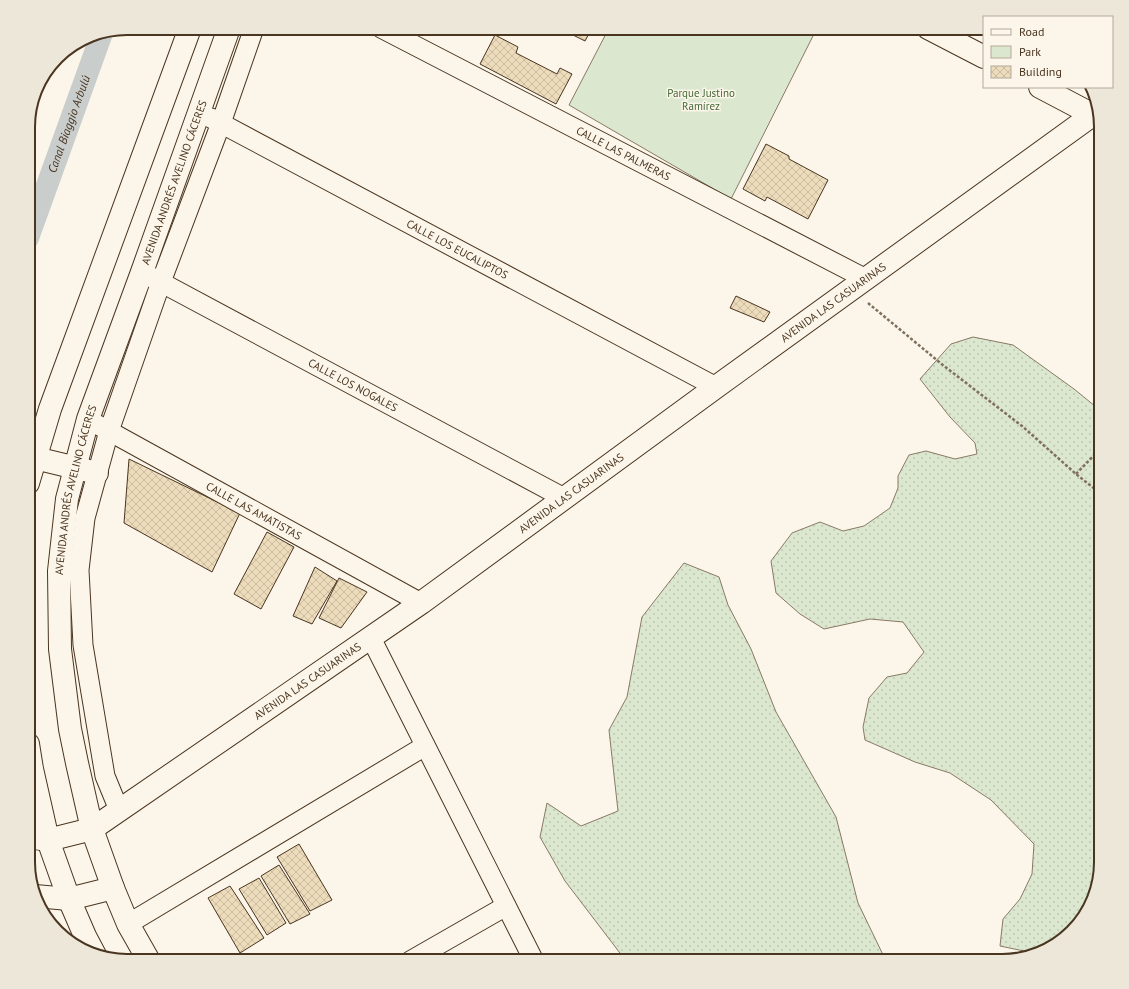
<svg xmlns="http://www.w3.org/2000/svg" width="1129" height="989" font-family="'PT Sans',sans-serif">
  <defs>
    <pattern id="grass-dots" width="8" height="8" patternUnits="userSpaceOnUse"><rect width="8" height="8" fill="#dce7d0"/><path d="M2 2h.1M6 6h.1" fill="none" stroke="#bec7b2" stroke-width="1.8" stroke-linecap="round"/></pattern>
    <pattern id="building-cross-hatch" width="8" height="8" patternUnits="userSpaceOnUse"><rect width="8" height="8" fill="#ecdcbc"/><path d="M0 0l8 8M0 8l8-8" fill="none" stroke="#ccbda1"/></pattern>
  </defs>
  <rect width="100%" height="100%" fill="#fbf6e9"/>
  <g fill="url(#grass-dots)" stroke="#887966">
    <polygon points="973,337 1013,345 1074,389 1101,411 1101,868 1093,900 1072,932 1038,954 1000,946 1003,919 1020,899 1032,874 1034,844 991,800 950,773 915,762 865,740 863,727 869,698 887,677 907,673 924,652 903,622 870,619 824,629 800,614 776,593 771,561 792,533 820,522 843,531 864,526 890,508 898,488 898,476 909,455 926,451 955,459 977,454 975,443 950,417 920,379 951,344"/>
    <polygon points="684,563 719,577 728,605 751,649 776,712 836,817 858,903 886,961 626,961 565,881 540,837 547,803 581,826 618,811 609,730 627,697 642,617"/>
  </g>
  <polygon fill="#dce7d0" stroke="#887966" points="609,28 817,28 731,199 569,105"/>
  <g fill="none" stroke-linecap="round" stroke-linejoin="round">
    <path stroke="#c9cecd" stroke-width="22" id="s1" d="M28,238L102,33"/>
  </g>
  <g fill="url(#building-cross-hatch)" stroke="#4a3520">
    <polygon points="559,28 592,28 585,41"/>
    <polygon points="495,35 518,47 516,53 557,74 560,68 572,74 556,104 480,64"/>
    <polygon points="766,144 789,156 789,159 828,180 808,219 767,197 765,201 743,189"/>
    <polygon points="736,296 770,312 764,322 730,308"/>
    <polygon points="129,459 240,513 212,572 124,523"/>
    <polygon points="267,532 294,547 261,609 234,594"/>
    <polygon points="315,567 337,581 312,624 293,616"/>
    <polygon points="339,578 367,592 341,628 319,618"/>
    <polygon points="299,844 332,900 310,911 277,857"/>
    <polygon points="279,865 310,914 290,924 261,876"/>
    <polygon points="259,878 286,923 267,935 239,889"/>
    <polygon points="230,886 264,938 240,953 208,898"/>
  </g>
  <g fill="none" stroke-linecap="round" stroke-linejoin="round">
    <g stroke="#4a3520" stroke-width="21">
      <g id="street">
        <path id="s2" d="M381,28L866,279"/>
        <path id="s3" d="M211,118L716,387"/>
        <path id="s4" d="M151,277L564,498"/>
        <path id="s5" d="M98,425L421,603"/>
        <polyline points="371,638 534,961"/>
        <polyline points="119,810 105,776 83,645 79,570 85,518 109,431 161,282 221,123 254,28"/>
        <polyline points="128,924 425,746"/>
        <polyline points="410,961 506,906"/>
      </g>
    </g>
    <g stroke="#4a3520" stroke-width="24">
      <g id="secondary">
        <polyline points="928,28 984,57"/>
        <polyline points="1040,87 1099,118"/>
        <path id="s6" d="M28,837L48,840L92,829L421,603L716,387L1098,111"/>
        <polyline points="35,896 69,899 113,888"/>
      </g>
    </g>
    <g stroke="#4a3520" stroke-width="24">
      <g id="highway">
        <polyline points="35,458 97,473"/>
        <polyline points="28,483 50,409 190,28"/>
        <polyline points="28,744 32,769 48,840 69,899 85,936 95,955"/>
        <path id="s7" d="M149,961L128,924L113,888L92,829L77,763L70,729L60,649L59,571L67,499L88,419L142,272L229,28"/>
      </g>
    </g>
    <g stroke="#7f6f5c" stroke-width="2.5" stroke-dasharray="3 2" stroke-linecap="butt">
      <polyline points="868,303 944,366 1022,426 1076,474 1101,494"/>
      <polyline points="1076,474 1101,448"/>
    </g>
    <use href="#street" stroke="#fbf6e9" stroke-width="19"/>
    <use href="#secondary" stroke="#fbf6e9" stroke-width="22"/>
    <use href="#highway" stroke="#fbf6e9" stroke-width="22"/>
  </g>
  <g text-anchor="middle" stroke-width="3" stroke-linejoin="round" paint-order="stroke">
    <g font-size="11" fill="#436837" stroke="#fbf6e9">
      <text x="701" y="97">Parque Justino<tspan x="701" dy="13">Ramírez</tspan></text>
    </g>
    <g font-size="11" fill="#4a3520" stroke="#fbf6e9">
      <text dy="4" stroke="none"><textPath href="#s2" startOffset="273">CALLE LAS PALMERAS</textPath></text>
      <text dy="4" stroke="none"><textPath href="#s7" startOffset="812">AVENIDA ANDRÉS AVELINO CÁCERES</textPath></text>
      <text dy="4" stroke="none"><textPath href="#s3" startOffset="279">CALLE LOS EUCALIPTOS</textPath></text>
      <text dy="4" stroke="none"><textPath href="#s6" startOffset="975">AVENIDA LAS CASUARINAS</textPath></text>
      <text dy="4" stroke="none"><textPath href="#s4" startOffset="229">CALLE LOS NOGALES</textPath></text>
      <text dy="4" stroke="none"><textPath href="#s7" startOffset="488">AVENIDA ANDRÉS AVELINO CÁCERES</textPath></text>
      <text dy="4" stroke="none"><textPath href="#s6" startOffset="651">AVENIDA LAS CASUARINAS</textPath></text>
      <text dy="4" stroke="none"><textPath href="#s5" startOffset="178">CALLE LAS AMATISTAS</textPath></text>
      <text dy="4" stroke="none"><textPath href="#s6" startOffset="327">AVENIDA LAS CASUARINAS</textPath></text>
    </g>
    <g font-size="12" font-style="italic" fill="#4a3520" stroke="#fbf6e9">
      <text dy="4" stroke="none"><textPath href="#s1" startOffset="121">Canal Biaggio Arbulú</textPath></text>
    </g>
  </g>
  <path d="M0 0H1129V989H0ZM127 35H1002A92 92 0 0 1 1094 127V862A92 92 0 0 1 1002 954H127A92 92 0 0 1 35 862V127A92 92 0 0 1 127 35Z" fill="#ede7d9" fill-rule="evenodd"/>
  <path fill="none" stroke="#4a3520" stroke-width="2" d="M127 35H1002A92 92 0 0 1 1094 127V862A92 92 0 0 1 1002 954H127A92 92 0 0 1 35 862V127A92 92 0 0 1 127 35Z"/>
  <rect x="983" y="16" width="130" height="72" fill="#fbf6e9" stroke="#b4a999"/>
  <rect x="991" y="29" width="20" height="6" fill="#fbf6e9" stroke="#b4a999"/>
  <text x="1019" y="36" font-size="12" fill="#4a3520">Road</text>
  <rect x="991" y="46" width="20" height="12" fill="#dce7d0" stroke="#b4a999"/>
  <text x="1019" y="56" font-size="12" fill="#4a3520">Park</text>
  <rect x="991" y="66" width="20" height="12" fill="url(#building-cross-hatch)" stroke="#b4a999"/>
  <text x="1019" y="76" font-size="12" fill="#4a3520">Building</text>
</svg>
